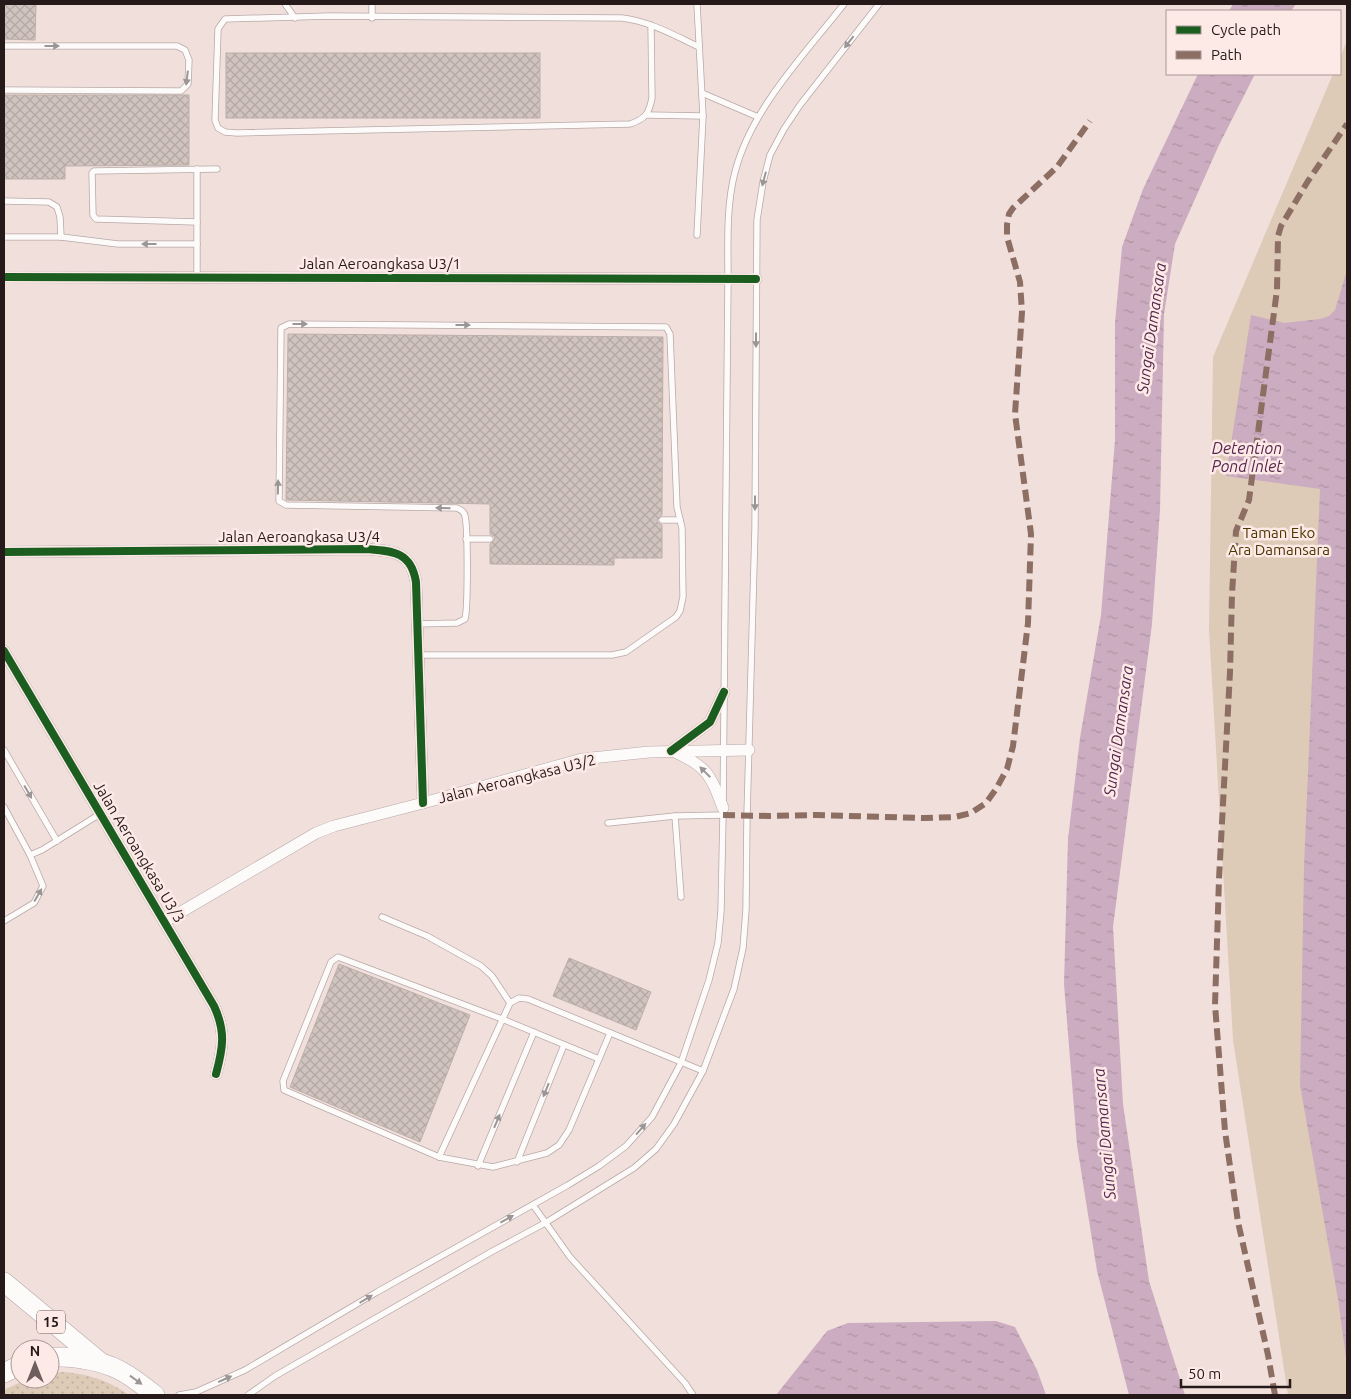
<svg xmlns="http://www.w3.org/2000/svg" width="1351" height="1399" font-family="Ubuntu,sans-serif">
  <defs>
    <pattern id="garden-dots" width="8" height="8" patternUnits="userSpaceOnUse" patternTransform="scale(1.25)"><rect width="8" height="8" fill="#ddcbb8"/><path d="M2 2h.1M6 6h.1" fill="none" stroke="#beae9e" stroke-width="1.8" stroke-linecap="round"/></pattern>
    <pattern id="water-ripples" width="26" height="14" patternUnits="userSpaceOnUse" patternTransform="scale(1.25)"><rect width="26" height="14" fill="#ccacc0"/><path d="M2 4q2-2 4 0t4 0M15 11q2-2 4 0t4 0" fill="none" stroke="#af93a4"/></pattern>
    <pattern id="building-cross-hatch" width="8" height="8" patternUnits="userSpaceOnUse" patternTransform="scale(1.25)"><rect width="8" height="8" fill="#d1c4bf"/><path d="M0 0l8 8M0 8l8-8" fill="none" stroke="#b3a8a4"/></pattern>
  </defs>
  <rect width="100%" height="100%" fill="#f1dfdc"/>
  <polygon fill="#ddcbb8" points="1347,40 1347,1395 1288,1395 1233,1040 1209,630 1213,357 1333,74 1340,74 1340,58"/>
  <path fill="url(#garden-dots)" d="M64,1372C89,1374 109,1381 129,1395H4V1390L27,1379H50V1373Z"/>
  <g fill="url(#water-ripples)">
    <polygon points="1233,4 1296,4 1291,11 1229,11"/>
    <polygon points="1198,74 1255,74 1219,145 1175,244 1164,314 1160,510 1152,624 1113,927 1123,1104 1149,1281 1185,1395 1129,1395 1097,1271 1077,1145 1064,984 1068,839 1080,738 1101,615 1115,440 1115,323 1122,247 1143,189"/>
    <polygon points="1347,270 1347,1365 1338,1299 1300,1085 1304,867 1320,489 1226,476 1251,315 1284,323 1320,319 1329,316 1335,310"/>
    <polygon points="996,1321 1015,1327 1037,1370 1046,1395 776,1395 827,1331 848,1323"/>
  </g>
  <g fill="url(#building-cross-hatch)" stroke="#bcafaa">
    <polygon points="4,4 36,4 35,40 4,39"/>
    <rect x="226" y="53" width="314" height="65"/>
    <polygon points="4,95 189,95 189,165 65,166 65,179 4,179"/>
    <polygon points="288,334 663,337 662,515 657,520 658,523 662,525 662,558 614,558 614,565 490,564 490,544 495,539 494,536 490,534 490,504 286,500"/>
    <polygon points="569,958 651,992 636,1030 553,996"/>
    <polygon points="339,964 470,1015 420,1142 290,1087"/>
  </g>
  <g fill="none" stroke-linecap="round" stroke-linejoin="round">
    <g stroke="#b6a9a7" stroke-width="7">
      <g id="service">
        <polyline points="285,4 295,18"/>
        <polyline points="372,4 372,18"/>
        <path d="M651,25L652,98C649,114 645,119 630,124L237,133L225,132L218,128L215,120L218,29L225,19L329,16L622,18C649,21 674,35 699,47"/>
        <polyline points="4,46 177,46 185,50 189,60 188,84 181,91 4,90"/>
        <polyline points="702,93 758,117"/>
        <polyline points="647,115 703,116"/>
        <polyline points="197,169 197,278"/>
        <polyline points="4,201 49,202 57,207 60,217 61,237"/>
        <polyline points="197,222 96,219 93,215 92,173 94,171 217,169"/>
        <polyline points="697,235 703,116 697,4"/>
        <polyline points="4,237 61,237 118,244 197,244"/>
        <polyline points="662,520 680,520"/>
        <polyline points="466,539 490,539"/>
        <path d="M417,624L457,623L465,619C468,608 468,528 465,516C464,511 461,510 457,508L286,505L279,501L281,328L289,324L666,327L670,334L677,507L682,528L683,597L680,611L676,617L626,652L612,655H418"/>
        <polyline points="4,750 57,841"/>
        <polyline points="4,807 30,855 43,886 34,903 4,921"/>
        <polyline points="675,816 681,897"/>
        <polyline points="608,823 675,816 723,815"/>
        <polyline points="30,855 42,850 100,814"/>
        <polyline points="382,917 427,936 481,966 492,976 510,1003"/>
        <polygon points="338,957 502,1019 599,1059 569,1130 559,1145 547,1153 493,1167 439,1157 284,1090 283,1081 331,962"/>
        <polyline points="599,1059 610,1033"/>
        <polyline points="439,1157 510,1003 519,998 528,999 703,1071"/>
        <polyline points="517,1162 564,1045"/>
        <polyline points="478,1166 534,1032"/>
        <polyline points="533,1205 570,1257 685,1383 693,1395"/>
        <path d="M179,1395L196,1392L245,1370L377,1292L568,1185L599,1166L626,1146L652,1117L681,1063L709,980L718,943L721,911L723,815L728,279C728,244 726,206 735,172C751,109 805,54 844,4"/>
        <polyline points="248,1395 275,1376 491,1252 545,1223 634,1168 656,1149 674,1124 703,1071 734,989 743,948 746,910 747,815 755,528 757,220 763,182 770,155 784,129 800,105 879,4"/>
      </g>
    </g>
    <g stroke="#b6a9a7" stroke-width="12">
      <g id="minor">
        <polyline points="4,277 756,279"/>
        <path d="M4,552L366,549C392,551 411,551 416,582L423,803"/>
        <path d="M4,651L214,1006C226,1032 223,1048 216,1074"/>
        <polyline points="671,751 710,722 724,692"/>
        <path d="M675,752C708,767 711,776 723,808"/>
        <polyline points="164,922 316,833 334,826 423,803 582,759 649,752 749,750"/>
      </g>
    </g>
    <g stroke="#b6a9a7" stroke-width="20">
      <g id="primary">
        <polyline points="4,1282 99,1361"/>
        <path d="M50,1358C61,1356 70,1357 82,1359C114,1363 130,1375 155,1395"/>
        <polyline points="4,1373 20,1365"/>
      </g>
    </g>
    <use href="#service" stroke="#fdfafa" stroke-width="5.5"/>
    <use href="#minor" stroke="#fdfafa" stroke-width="11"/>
    <use href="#primary" stroke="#fdfafa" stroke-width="19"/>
    <g stroke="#8d6e63" stroke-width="6" stroke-dasharray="12 6" stroke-linecap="butt">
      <polyline points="723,815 768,816 816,815 924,818 955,817 971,813 986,803 996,789 1007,769 1013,746 1028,623 1031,534 1015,414 1022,312 1020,282 1007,237 1007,225 1009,214 1013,208 1057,167 1090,121"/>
      <polyline points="1275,1395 1268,1355 1238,1222 1225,1131 1215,1005 1219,879 1230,672 1232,594 1236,531 1249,500 1277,290 1278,236 1281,226 1308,181 1347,124"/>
    </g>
    <g stroke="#fdeae7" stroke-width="11">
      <g id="cycleway">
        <polyline points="4,277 756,279"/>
        <path d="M4,552L366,549C392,551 411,551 416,582L423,803"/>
        <path d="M4,651L214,1006C226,1032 223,1048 216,1074"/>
        <polyline points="671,751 710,722 724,692"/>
      </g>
    </g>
    <use href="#cycleway" stroke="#1b5e20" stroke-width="8"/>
  </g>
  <defs><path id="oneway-solid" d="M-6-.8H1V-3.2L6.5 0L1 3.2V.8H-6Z" transform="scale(1.25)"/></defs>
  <g fill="#9c9595">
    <use href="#oneway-solid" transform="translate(849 42) rotate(128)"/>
    <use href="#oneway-solid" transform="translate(52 46)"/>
    <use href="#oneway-solid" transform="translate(187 78) rotate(97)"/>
    <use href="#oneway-solid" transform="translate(764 179) rotate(105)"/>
    <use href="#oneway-solid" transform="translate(149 244) rotate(180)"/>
    <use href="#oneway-solid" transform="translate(300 324)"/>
    <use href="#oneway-solid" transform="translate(463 325)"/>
    <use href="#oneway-solid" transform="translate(756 340) rotate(90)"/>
    <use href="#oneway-solid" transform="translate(278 487) rotate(-89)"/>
    <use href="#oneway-solid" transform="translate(755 503) rotate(90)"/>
    <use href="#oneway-solid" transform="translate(443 508) rotate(-179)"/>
    <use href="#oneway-solid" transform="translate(705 772) rotate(-135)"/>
    <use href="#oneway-solid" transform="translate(28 792) rotate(60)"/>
    <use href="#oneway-solid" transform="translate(38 895) rotate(-60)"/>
    <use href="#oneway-solid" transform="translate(546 1090) rotate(112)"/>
    <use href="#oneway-solid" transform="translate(497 1121) rotate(-67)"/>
    <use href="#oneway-solid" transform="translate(641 1129) rotate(-49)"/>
    <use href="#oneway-solid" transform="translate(507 1219) rotate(-29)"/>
    <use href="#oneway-solid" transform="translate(366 1299) rotate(-31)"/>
    <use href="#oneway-solid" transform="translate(225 1379) rotate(-24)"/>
    <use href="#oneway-solid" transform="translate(136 1380) rotate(36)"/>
  </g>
  <g text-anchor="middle" stroke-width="5" stroke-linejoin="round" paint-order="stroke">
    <rect fill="#fdeae7" stroke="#665857" stroke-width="1" x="37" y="1310.5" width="28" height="23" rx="4"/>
    <g font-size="14" font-weight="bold" fill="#251a19">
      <text x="51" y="1327">15</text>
    </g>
    <g font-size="15" fill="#251a19" stroke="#fdeae7">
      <text x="380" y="269">Jalan Aeroangkasa U3/1</text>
      <text x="299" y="542">Jalan Aeroangkasa U3/4</text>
      <text transform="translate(517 779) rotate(-14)" y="5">Jalan Aeroangkasa U3/2</text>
      <text transform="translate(139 852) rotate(59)" y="5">Jalan Aeroangkasa U3/3</text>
    </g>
    <g font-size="15" fill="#4d3600" stroke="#fdeae7">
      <text x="1279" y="538">Taman Eko<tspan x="1279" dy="17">Ara Damansara</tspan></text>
    </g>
    <g font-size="16" font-style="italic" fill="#57274f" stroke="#fdeae7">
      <text transform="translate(1151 328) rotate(-82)" y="6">Sungai Damansara</text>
      <text x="1247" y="454">Detention<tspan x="1247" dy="18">Pond Inlet</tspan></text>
      <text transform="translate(1118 731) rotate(-82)" y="6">Sungai Damansara</text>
      <text transform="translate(1104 1134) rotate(-95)" y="6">Sungai Damansara</text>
    </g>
  </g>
  <rect width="1351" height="1399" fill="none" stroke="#251a19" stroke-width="10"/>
  <rect x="1166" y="10" width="175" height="65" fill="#fdeae7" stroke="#a79795"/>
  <rect x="1176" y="26" width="25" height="8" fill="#1b5e20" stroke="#a79795"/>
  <text x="1211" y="35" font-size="15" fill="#251a19">Cycle path</text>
  <rect x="1176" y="51" width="25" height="8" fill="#8d6e63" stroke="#a79795"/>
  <text x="1211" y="60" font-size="15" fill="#251a19">Path</text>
  <g transform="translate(35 1364)"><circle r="24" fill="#fdeae7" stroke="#a79795"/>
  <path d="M0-4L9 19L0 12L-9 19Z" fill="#6c5f5d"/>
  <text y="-8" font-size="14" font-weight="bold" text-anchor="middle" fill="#251a19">N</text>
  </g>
  <path d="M1181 1379v8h109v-8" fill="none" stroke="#251a19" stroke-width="2.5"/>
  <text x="1188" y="1379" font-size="15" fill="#251a19" stroke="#fdeae7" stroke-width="4" paint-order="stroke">50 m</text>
</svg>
